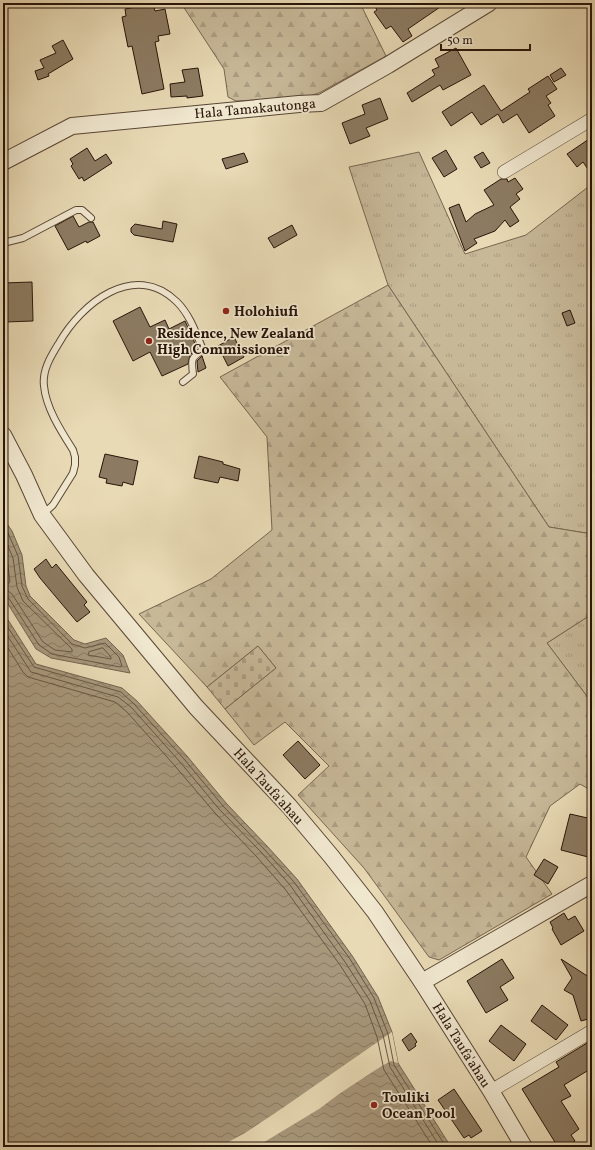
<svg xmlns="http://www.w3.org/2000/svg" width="595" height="1150" font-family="Vollkorn,serif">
  <defs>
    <pattern id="grass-tufts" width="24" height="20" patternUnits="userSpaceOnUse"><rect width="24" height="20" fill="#c7b898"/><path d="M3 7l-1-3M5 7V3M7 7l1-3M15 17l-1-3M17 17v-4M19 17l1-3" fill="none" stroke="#ab9d82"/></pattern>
    <pattern id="forest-firs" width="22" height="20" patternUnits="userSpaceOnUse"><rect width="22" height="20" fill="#c7b898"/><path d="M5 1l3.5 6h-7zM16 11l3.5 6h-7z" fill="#ab9d82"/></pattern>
    <pattern id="cemetery-stones" width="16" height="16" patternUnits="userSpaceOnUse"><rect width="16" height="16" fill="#c7b898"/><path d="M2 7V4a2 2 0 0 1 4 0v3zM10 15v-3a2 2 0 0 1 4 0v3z" fill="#ab9d82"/></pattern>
    <pattern id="water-waves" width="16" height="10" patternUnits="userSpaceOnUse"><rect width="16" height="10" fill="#a7977b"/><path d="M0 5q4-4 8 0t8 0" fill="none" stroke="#887a63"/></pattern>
  </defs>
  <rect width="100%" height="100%" fill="#e8dab5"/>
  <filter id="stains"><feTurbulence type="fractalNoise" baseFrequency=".005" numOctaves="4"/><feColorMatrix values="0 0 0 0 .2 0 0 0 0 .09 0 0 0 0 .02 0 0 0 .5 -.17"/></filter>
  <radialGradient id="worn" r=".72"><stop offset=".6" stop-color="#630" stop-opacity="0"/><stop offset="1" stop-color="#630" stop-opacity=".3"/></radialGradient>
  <g fill="url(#grass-tufts)" stroke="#786650">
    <polygon points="419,152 465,254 526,235 592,184 592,534 549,527 388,285 349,167"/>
    <polygon points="592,614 592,703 547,643"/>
  </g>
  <g fill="url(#forest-firs)" stroke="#786650">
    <polygon points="181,3 360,3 386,56 319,93 305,97 236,101 228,97 224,69"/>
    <polygon points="388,285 549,527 592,534 592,614 547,643 592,703 592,791 580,784 550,806 526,857 552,894 439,960 429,957 364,868 298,795 329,766 285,722 254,745 225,709 276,668 258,646 207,687 139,614 211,579 272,530 267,437 220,377"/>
  </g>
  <polygon fill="url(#cemetery-stones)" stroke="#786650" points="258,646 276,668 225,709 207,687"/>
  <g fill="url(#water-waves)" stroke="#74634d">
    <polygon points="3,518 12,531 22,555 26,586 30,596 74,640 85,644 106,638 123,655 130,673 51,658 36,649 3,596"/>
    <polygon points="3,612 36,664 122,688 137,701 187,756 226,803 267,846 297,879 353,957 378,997 392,1032 398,1063 451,1147 3,1147"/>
  </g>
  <polygon fill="#e8dab5" points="392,1032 398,1063 391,1061 377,1069 339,1094 319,1109 256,1147 219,1147 245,1133 284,1107"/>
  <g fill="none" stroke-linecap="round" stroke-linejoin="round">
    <g stroke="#685642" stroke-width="1">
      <polyline points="3,525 8,533 18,556 22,586 28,599 72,644 85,648 105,643 119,657 122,666 120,667 52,654 39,645 8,597 3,595"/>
      <polyline points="3,534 13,558 17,587 23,601 72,649 72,652 55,650 43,642 12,594 8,591 3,590"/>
      <polyline points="3,549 7,559 10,582 8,584 3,584"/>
      <polyline points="3,620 34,667 121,692 134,704 184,759 223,806 264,849 294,882 350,959 374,998 388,1034 394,1065 446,1147"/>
      <polyline points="3,629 31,672 118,697 131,707 180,762 219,809 261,852 290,885 345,962 370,1001 383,1035 390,1067 440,1147"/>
      <polyline points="3,640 23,672 28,677 115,702 127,712 175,766 215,813 256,856 285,889 340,965 365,1004 377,1037 384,1070 433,1147"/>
      <polygon points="103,648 111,657 111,659 88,655 89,652"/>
    </g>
  </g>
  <g fill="#8c7b62" stroke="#281409">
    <polygon points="373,3 446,3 408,29 412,36 403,42 391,26 386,29 374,12 377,10"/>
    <polygon points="153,4 155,11 165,9 170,34 158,36 159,41 155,42 164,89 142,94 132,46 128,47 122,17 126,16 125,9"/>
    <polygon points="63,40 73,59 48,74 49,76 38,80 35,71 44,68 40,60 56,53 52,46"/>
    <polygon points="456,48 471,75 443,90 440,85 412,102 407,93 435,75 432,70 439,67 435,59"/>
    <polygon points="198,68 203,96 187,98 187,96 171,97 170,84 185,82 182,70"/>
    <polygon points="561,68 566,75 554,82 550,75"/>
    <polygon points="548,76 557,89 546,96 551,103 548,105 555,116 529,133 517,114 503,123 498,114 481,125 472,112 451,126 442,112 484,85 501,111 530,92 528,89"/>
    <polygon points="380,98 388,119 366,128 370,136 350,144 342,123 365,114 362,105"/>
    <polygon points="592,137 592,175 583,162 577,167 567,154"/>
    <polygon points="87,148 95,161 106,154 112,163 84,181 82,177 79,179 71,166 73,164 70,159"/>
    <polygon points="446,150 457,169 444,177 432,158"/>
    <polygon points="483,152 490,163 481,168 474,157"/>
    <polygon points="244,153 248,162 226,169 222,159"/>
    <polygon points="515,178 523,189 516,194 520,199 510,207 519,221 510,227 505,220 495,231 474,239 477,243 465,251 449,208 459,204 466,222 475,214 494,205 484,190 501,179 507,179 508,182"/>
    <polygon points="73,216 79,227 89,222 93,222 100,236 87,243 86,241 68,250 55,226"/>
    <polygon points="163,221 177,224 173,242 134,235 131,232 131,228 135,224 162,229"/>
    <polygon points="292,225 297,235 274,248 268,238"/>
    <polygon points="32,282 33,321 5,322 3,283"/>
    <polygon points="140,307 150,327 165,320 169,329 185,321 197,348 190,355 188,364 162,376 150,352 133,361 113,321"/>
    <polygon points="570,310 575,323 567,326 562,313"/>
    <polygon points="234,337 244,357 228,366 218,346"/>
    <polygon points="202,356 206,368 198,372 197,361"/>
    <polygon points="105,454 138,461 133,485 123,482 122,486 106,483 107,479 99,477"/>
    <polygon points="199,456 223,462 223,464 240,469 238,481 220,477 218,483 194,478"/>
    <polygon points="46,559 52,568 56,564 87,602 84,605 90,612 77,622 40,578 34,569"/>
    <polygon points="298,741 320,765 305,779 283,755"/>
    <polygon points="570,814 592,819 592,858 561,850"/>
    <polygon points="544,859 558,867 548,884 534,875"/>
    <polygon points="564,913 568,920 575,916 584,931 561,945 552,929 553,928 550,922"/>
    <polygon points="502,959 514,978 500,987 508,1000 486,1013 467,981"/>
    <polygon points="561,959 592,979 592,1018 581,1021 573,995 564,990 572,978"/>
    <polygon points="542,1005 568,1025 556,1040 531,1021"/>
    <polygon points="501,1025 526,1044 514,1061 489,1041"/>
    <polygon points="411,1033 417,1042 415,1044 416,1046 409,1051 402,1040"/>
    <polygon points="592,1040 592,1068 564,1085 571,1096 561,1101 579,1129 571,1135 575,1141 566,1147 558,1147 522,1089 559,1067 556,1062"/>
    <polygon points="454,1089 482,1131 471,1138 469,1135 464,1138 438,1100"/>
  </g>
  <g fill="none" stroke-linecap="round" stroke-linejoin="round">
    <g stroke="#584634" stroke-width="8">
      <g id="service">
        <polyline points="3,243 23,238 76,210 82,210 91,218"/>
        <path d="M43,514L53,505L73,473L75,465V457L73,450C61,431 46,408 44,386C42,370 51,356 59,343C81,304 134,260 177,302C190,315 196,333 203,350C191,358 191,359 193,374L183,382"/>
      </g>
    </g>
    <g stroke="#584634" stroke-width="14">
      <g id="minor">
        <polyline points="504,172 592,119"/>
        <polyline points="491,1091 592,1031"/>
      </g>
    </g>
    <g stroke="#584634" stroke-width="18">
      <g id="tertiary">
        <polyline points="3,162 72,126 299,104 321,103 388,65 489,3"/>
        <polyline points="3,435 24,475 42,515 86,575 196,707 289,806 331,856 375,912 422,982 491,1091 524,1147"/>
        <polyline points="422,982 592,884"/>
      </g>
    </g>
    <use href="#service" stroke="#f0e7cf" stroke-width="6"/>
    <use href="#minor" stroke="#f0e7cf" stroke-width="13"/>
    <use href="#tertiary" stroke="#f0e7cf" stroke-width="16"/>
  </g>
  <g fill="#8f2418" stroke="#f0e7cf" stroke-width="1.5">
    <circle cx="226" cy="311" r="4"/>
    <circle cx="149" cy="341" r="4"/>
    <circle cx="374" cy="1105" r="4"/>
  </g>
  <g text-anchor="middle" stroke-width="3.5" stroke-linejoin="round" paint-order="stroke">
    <g font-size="14" fill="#281409" stroke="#f0e7cf">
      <text transform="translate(255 108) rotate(-5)" y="5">Hala Tamakautonga</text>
      <text transform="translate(269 786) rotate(48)" y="5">Hala Taufa'ahau</text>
      <text transform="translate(462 1045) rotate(58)" y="5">Hala Taufa'ahau</text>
    </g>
    <g font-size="14" font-weight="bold" fill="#281409" stroke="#f0e7cf" text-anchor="start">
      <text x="234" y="316">Holohiufi</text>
      <text x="157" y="338">Residence, New Zealand<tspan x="157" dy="16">High Commissioner</tspan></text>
      <text x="382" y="1102">Touliki<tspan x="382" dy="16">Ocean Pool</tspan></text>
    </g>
  </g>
  <rect width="595" height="1150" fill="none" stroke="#e8dab5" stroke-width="16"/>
  <rect x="4" y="4" width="587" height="1142" fill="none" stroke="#281409" stroke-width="2"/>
  <rect x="8" y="8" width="579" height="1134" fill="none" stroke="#281409"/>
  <path d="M441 44v6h89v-6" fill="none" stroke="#281409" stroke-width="2"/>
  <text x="447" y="44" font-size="12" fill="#281409" stroke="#f0e7cf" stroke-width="3" paint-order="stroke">50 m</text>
  <rect width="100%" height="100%" filter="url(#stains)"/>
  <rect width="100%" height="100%" fill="url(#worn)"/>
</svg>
